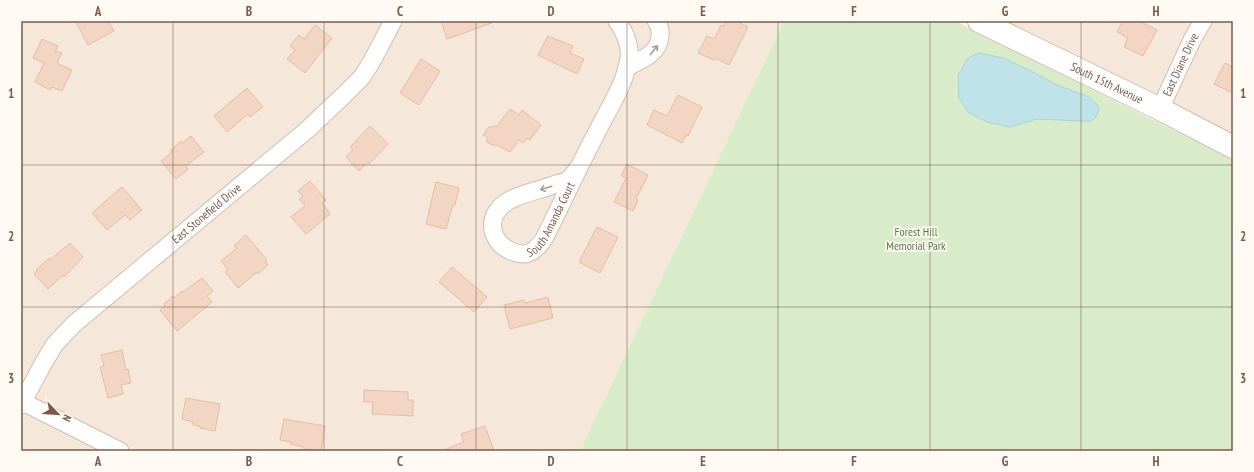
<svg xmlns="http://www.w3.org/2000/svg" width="1254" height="472" font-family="'PT Sans Narrow',sans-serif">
  <rect width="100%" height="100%" fill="#fdf6ec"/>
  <g fill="#f5e8da">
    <polygon points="21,21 784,21 580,451 21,451"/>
    <polygon points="994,21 1233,21 1233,140"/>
  </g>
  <polygon fill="#d8ecc9" points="784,21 955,21 1233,160 1233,451 580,451"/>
  <polygon fill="#bfe3e8" stroke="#a5d3da" points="979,53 1003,58 1031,71 1057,85 1089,97 1097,104 1099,110 1096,117 1092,121 1081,121 1037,119 1010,127 987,122 968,112 959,98 958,76 968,58"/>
  <g fill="#f3d5c3" stroke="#e6bba3">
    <polygon points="75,21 108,21 114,31 88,45"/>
    <polygon points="441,21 492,21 492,23 447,39"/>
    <polygon points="726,21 736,21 748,27 729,65 715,58 714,60 698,53 707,36 714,39 721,25 724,27"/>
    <polygon points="1123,21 1139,21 1157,30 1143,56 1124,47 1128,38 1117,32"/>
    <polygon points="315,25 332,38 305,73 287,59 295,50 290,46 299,35 304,39"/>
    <polygon points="548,36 573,46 570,53 584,59 577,74 538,55"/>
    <polygon points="42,39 58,46 55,51 62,53 57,63 72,70 62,91 52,87 50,90 35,82 44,63 33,58"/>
    <polygon points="421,59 440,71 419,105 400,93"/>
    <polygon points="1225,63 1233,67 1233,93 1214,84"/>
    <polygon points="247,88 263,107 250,117 248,114 227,132 214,116"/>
    <polygon points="678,95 702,107 688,136 686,135 682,143 647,125 654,110 667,116"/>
    <polygon points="510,109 519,115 522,110 541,125 530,140 527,138 523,143 519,140 510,152 497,145 492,145 487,142 487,137 483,135 489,127 497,126"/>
    <polygon points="370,126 388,144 369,164 368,162 359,171 346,157 353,150 350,147"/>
    <polygon points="191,136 204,152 186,166 188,169 176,179 161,161 172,152 171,150 181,141 183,143"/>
    <polygon points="627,164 648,175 636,199 638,200 633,211 614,202 626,178 621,176"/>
    <polygon points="310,181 326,200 322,203 330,214 306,234 291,217 305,206 299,199 303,196 298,191"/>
    <polygon points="436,182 459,188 455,205 453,205 446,229 426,224"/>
    <polygon points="122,187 142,210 130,220 125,215 107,230 92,213"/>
    <polygon points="597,227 618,237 600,273 579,262"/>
    <polygon points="246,235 267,260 265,261 268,265 258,274 257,272 238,288 225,272 228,270 221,261 237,248 234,246"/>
    <polygon points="70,243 83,257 64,277 63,275 48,289 34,274 37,271 36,270 49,258 50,260"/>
    <polygon points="452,267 487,297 474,312 439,282"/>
    <polygon points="202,278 213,291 207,296 212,302 177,331 160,310 165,305 164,304 173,296 174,298 182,291 183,292"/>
    <polygon points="548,297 553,318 510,329 504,305 524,300 525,303"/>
    <polygon points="122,350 126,370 128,369 131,383 121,385 123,394 108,398 100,367 104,366 101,355"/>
    <polygon points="364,390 408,392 408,400 413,400 413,416 372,414 373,402 364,402"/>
    <polygon points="186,398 220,404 215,431 200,428 200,426 193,425 193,422 182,419"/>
    <polygon points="284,419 325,426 321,451 304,449 304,447 290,444 291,442 280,440"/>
    <polygon points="485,426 494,451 444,451 444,450 464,442 461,434"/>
  </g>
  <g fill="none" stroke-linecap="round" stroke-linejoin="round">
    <g stroke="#d1beb0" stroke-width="19">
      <g id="minor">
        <path d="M627,67C641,60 659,54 660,36C661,30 659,25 656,21"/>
        <path id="s1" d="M1160,109L1193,38L1203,21"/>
        <path id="s2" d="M578,168C575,172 572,177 568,180C565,182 560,183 556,184C540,191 508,195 498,210C492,217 491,228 495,236C500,248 519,258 531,252C537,249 540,244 544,239C562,203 579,166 598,130C609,108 626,82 629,58C631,45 624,31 617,21"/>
        <polyline points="21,401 120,451"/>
        <path id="s3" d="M21,405L44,362L55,344L74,324L307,130L344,95L362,77L372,61L393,21"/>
      </g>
    </g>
    <g stroke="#d1beb0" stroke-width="24">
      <g id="tertiary">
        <path id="s4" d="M979,21L1160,109L1233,147"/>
      </g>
    </g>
    <use href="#minor" stroke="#fff" stroke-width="17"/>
    <use href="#tertiary" stroke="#fff" stroke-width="22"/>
  </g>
  <defs><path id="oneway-shaft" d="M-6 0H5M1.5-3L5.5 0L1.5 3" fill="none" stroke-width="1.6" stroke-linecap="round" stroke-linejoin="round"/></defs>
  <g stroke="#af9d94">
    <use href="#oneway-shaft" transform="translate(654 50) rotate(-51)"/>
    <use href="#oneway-shaft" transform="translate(546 188) rotate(162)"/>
  </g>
  <path fill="none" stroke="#7a5c4d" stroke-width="1" stroke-opacity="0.55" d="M173,21V451M324,21V451M476,21V451M627,21V451M778,21V451M930,21V451M1081,21V451M21,165H1233M21,307H1233"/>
  <g text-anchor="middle" stroke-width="3.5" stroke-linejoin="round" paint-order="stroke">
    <g font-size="12" fill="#7a5c4d" stroke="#fffaf3">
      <text dy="4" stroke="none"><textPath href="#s1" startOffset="49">East Diane Drive</textPath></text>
      <text dy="4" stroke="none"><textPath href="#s4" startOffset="142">South 15th Avenue</textPath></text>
      <text dy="4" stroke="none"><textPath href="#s3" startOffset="270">East Stonefield Drive</textPath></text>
      <text dy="4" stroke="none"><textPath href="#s2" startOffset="202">South Amanda Court</textPath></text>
    </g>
    <g font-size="12" fill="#537a41" stroke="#fffaf3">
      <text x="916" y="236">Forest Hill<tspan x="916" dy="14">Memorial Park</tspan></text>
    </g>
  </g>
  <rect width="1254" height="472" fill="none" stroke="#fffaf3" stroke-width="44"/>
  <g transform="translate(58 414) rotate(115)" stroke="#fffaf3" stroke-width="3" paint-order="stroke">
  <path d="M0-3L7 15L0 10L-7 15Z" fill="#7a5c4d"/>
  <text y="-6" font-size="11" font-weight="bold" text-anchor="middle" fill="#7a5c4d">N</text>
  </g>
  <rect x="22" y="22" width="1210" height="428" fill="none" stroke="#7a5c4d" stroke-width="1.5"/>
  <g font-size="13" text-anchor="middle" font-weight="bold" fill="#7a5c4d">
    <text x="98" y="16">A</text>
    <text x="249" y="16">B</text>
    <text x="400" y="16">C</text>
    <text x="551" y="16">D</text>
    <text x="703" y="16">E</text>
    <text x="854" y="16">F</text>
    <text x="1005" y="16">G</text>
    <text x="1156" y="16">H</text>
    <text x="11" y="98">1</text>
    <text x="1243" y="98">1</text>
    <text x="11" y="241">2</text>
    <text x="1243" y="241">2</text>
    <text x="11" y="383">3</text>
    <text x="1243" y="383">3</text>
    <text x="98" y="466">A</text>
    <text x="249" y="466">B</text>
    <text x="400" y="466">C</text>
    <text x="551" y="466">D</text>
    <text x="703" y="466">E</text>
    <text x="854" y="466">F</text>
    <text x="1005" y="466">G</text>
    <text x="1156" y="466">H</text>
  </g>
</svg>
